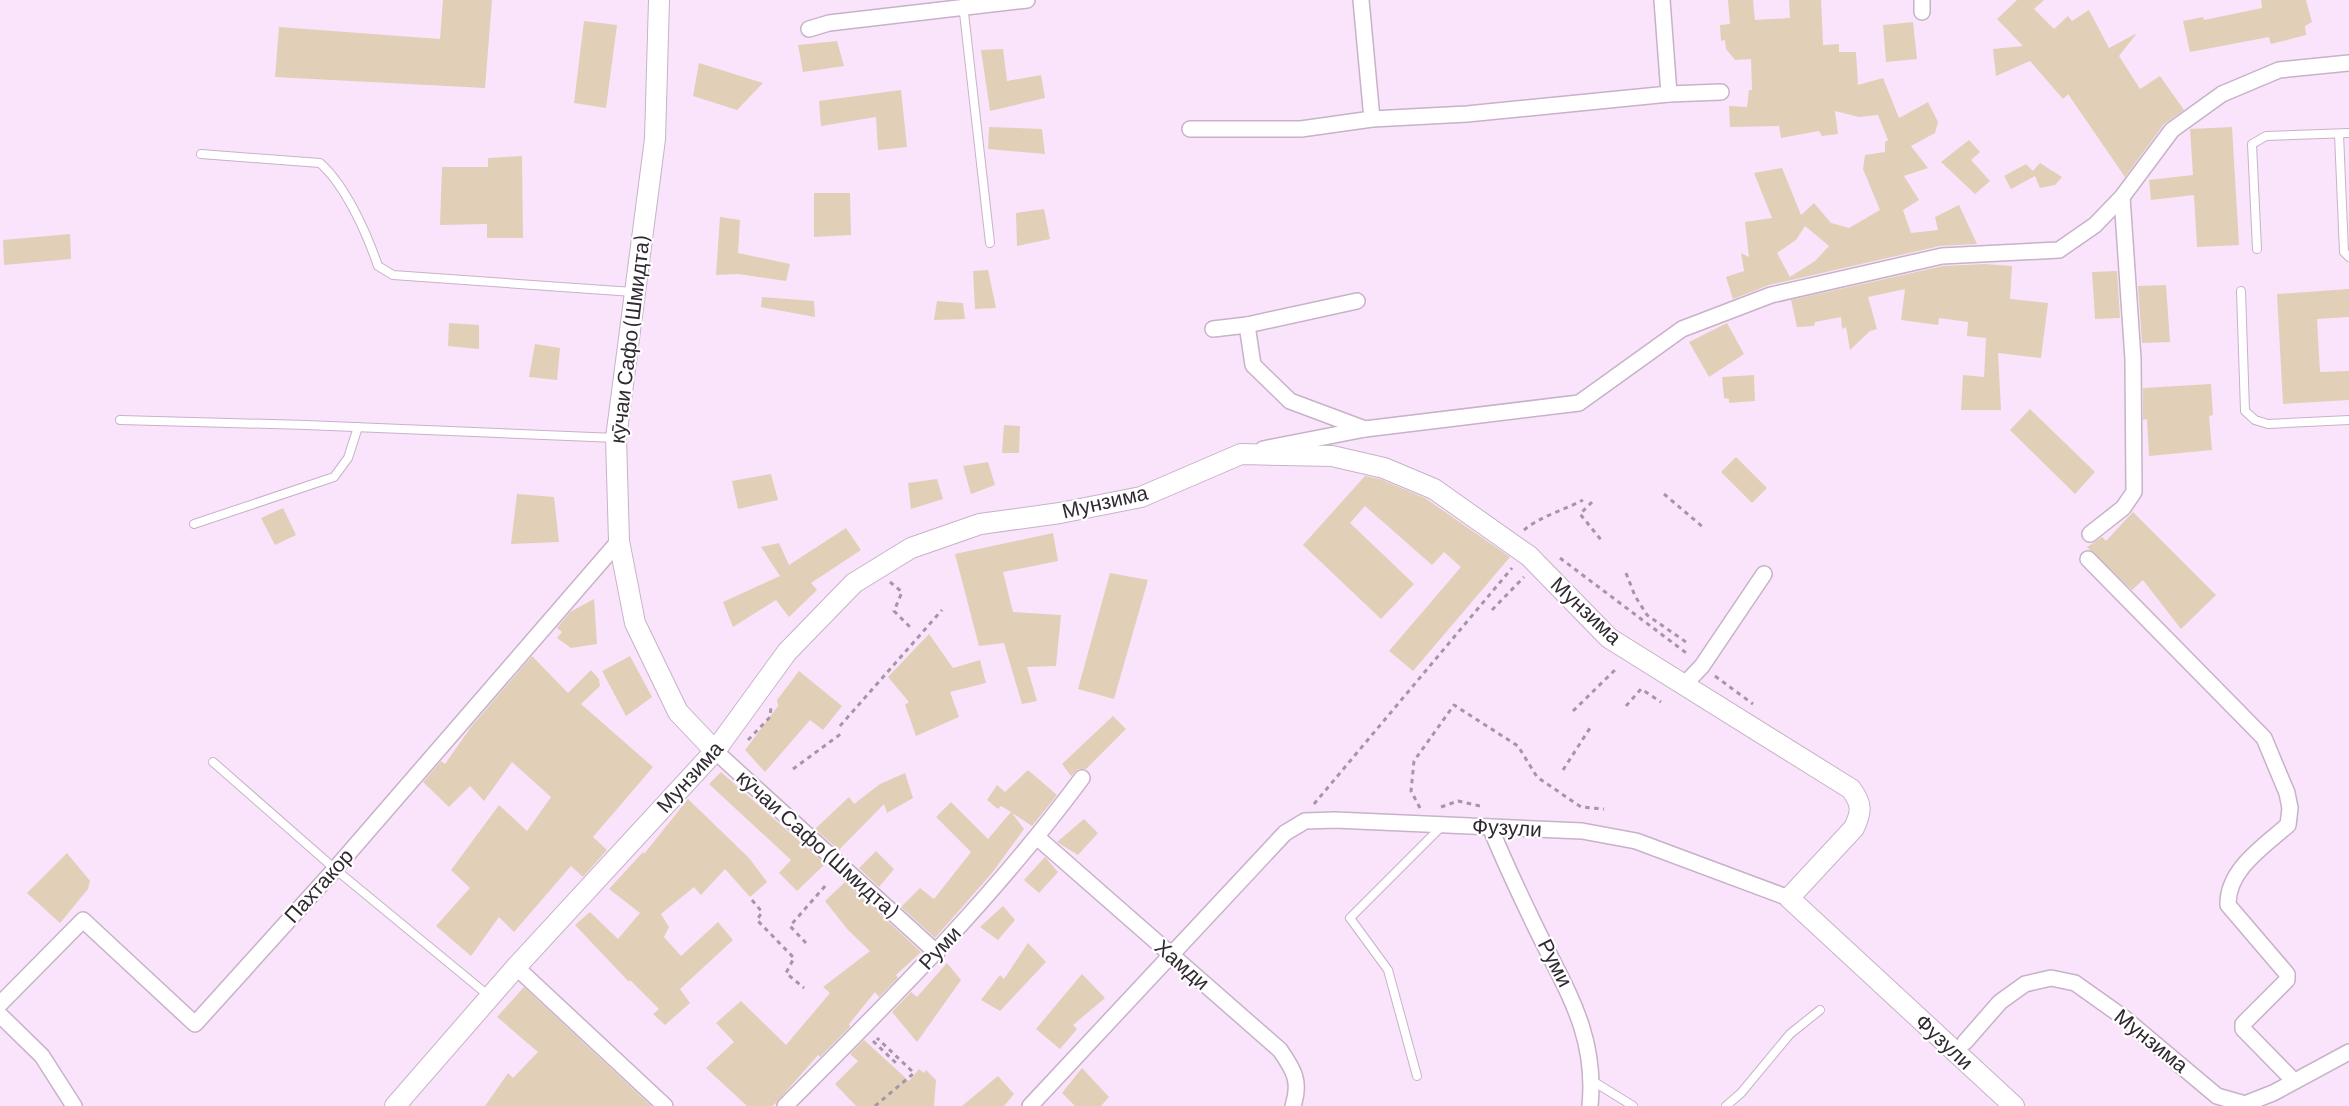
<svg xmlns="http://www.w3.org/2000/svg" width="2349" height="1106" font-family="Barlow,sans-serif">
  <rect width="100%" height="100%" fill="#fae4fc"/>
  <g fill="#e2cfb7" fill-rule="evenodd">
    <polygon points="443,0 492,0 485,88 275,77 279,27 440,39"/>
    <path d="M1728,0H1753L1755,20L1790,18L1789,0H1821L1823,45L1839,44V52H1856L1858,85L1883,78L1899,118L1928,102L1938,122L1935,133L1911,146L1928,168L1904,176L1919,200L1903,210L1911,233L1938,230L1935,217L1959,205L1977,244L1940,246L1769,285L1733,299L1726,277L1744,271L1741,253L1749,257L1745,222L1772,218L1754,173L1782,168L1801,215L1814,203L1831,223L1849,228L1880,210L1863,169L1865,155L1885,152V142L1888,140L1878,115L1859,117L1835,111L1838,134L1822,136L1819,131L1781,138L1779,126L1730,127L1729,106L1747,107L1749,90H1752L1751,59L1735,60L1726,49L1725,40L1721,41L1720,25L1730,24ZM1805,226L1829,246L1815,261L1790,277L1777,253L1796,240Z"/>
    <polygon points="2017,0 2044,0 2034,9 2054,29 2068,16 2072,21 2089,10 2109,48 2137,33 2119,56 2140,89 2160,76 2184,110 2164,124 2125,177 2068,94 2063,99 2030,61 1996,76 1993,49 2023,46 1997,19"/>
    <polygon points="2261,0 2306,0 2312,22 2305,26 2306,35 2271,44 2269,37 2190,52 2183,21 2203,17 2204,20 2262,8"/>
    <polygon points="584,21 617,25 606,108 574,103"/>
    <polygon points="1913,22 1917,59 1886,62 1883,25"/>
    <polygon points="837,41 844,66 803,72 798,45"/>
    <polygon points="1003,49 1007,81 1041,75 1045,98 990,111 981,50"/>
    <polygon points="699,63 763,83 737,110 693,96"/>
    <polygon points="901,90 907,147 878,150 876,117 821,126 819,101"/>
    <polygon points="989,127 1042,129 1045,154 988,149"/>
    <polygon points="2232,127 2239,245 2197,247 2194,195 2151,200 2149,180 2193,175 2190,129"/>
    <polygon points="1969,140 1980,152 1971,160 1990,181 1975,194 1941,162"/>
    <polygon points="522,156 523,238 487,238 487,224 440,225 442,167 488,167 488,158"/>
    <polygon points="2040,163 2062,177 2055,185 2040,188 2035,176 2011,189 2004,176 2026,164 2033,171"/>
    <polygon points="814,193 850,193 851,235 814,237"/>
    <polygon points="1044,209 1050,239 1017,246 1016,213"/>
    <polygon points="720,217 740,220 738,253 790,264 786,281 738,274 716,275"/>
    <polygon points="70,234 71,259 4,265 3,240"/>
    <polygon points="1984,264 2012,266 2010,299 2048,303 2041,358 1998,353 2001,410 1961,410 1963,375 1984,377 1986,338 1967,336 1968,322 1939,318 1938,325 1901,320 1905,289 1868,297 1877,329 1870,331 1850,350 1846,327 1842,329 1841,317 1815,322 1814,326 1797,327 1791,300 1943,266"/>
    <polygon points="988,270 996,308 975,309 973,271"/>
    <polygon points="2117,271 2120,318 2095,319 2092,272"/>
    <polygon points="2166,285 2170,342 2142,343 2138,286"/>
    <polygon points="2349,289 2349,317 2317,319 2320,372 2349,371 2349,400 2283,404 2277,294"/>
    <polygon points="762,297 814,301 815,317 761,307"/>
    <polygon points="937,301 963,303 965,319 934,320"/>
    <polygon points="449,323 479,325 479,349 448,346"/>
    <polygon points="1727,323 1744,354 1709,377 1689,342"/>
    <polygon points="535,344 560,348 557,380 529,377"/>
    <polygon points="1754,375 1755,401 1729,403 1729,399 1724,398 1722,377"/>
    <polygon points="2211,384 2213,415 2209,416 2212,450 2149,456 2147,419 2143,420 2143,388"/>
    <polygon points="2030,409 2095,472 2075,494 2010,430"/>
    <polygon points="1004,425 1020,426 1019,453 1002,453"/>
    <polygon points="1736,457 1767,488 1752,503 1721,472"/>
    <polygon points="988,462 995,485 971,494 963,466"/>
    <polygon points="771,474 778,500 738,509 732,481"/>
    <polygon points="1365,476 1380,479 1425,498 1510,557 1413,671 1389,651 1461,567 1444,552 1432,565 1365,506 1350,523 1414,584 1381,619 1303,545"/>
    <polygon points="937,479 943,499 911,509 908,483"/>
    <polygon points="517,494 554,497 559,542 511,544"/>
    <polygon points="283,508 296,535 275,545 261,518"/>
    <polygon points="2133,512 2216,595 2181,629 2143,580 2132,590 2087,547 2102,537 2106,541"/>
    <polygon points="846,528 861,550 811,583 817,590 789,617 776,600 733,627 723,602 780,576 761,547 779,543 789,565"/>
    <polygon points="1053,533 1058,561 1003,572 1013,612 1061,615 1056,666 1027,667 1037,701 1022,704 1004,643 979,646 955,554"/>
    <polygon points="1110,573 1148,580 1114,699 1078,689"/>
    <polygon points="594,599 597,644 571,648 557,638 562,632 557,628 570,612"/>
    <polygon points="929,634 953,668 980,660 986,683 950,692 959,717 916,736 905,705 909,702 888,677"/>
    <polygon points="532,656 568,693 591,670 599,679 600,686 581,704 653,767 593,837 607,850 583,877 571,866 514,932 499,917 471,956 436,926 470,888 451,870 499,805 527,831 551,797 512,762 484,801 470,786 449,807 423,782 441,761 445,764 471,727"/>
    <polygon points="630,656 652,697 626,716 602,671"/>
    <polygon points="799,671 842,706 823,730 810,720 765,772 745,750 778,706 777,700"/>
    <polygon points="1113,716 1126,729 1086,769 1078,769 1071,776 1062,764"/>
    <polygon points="1028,770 1057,795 1032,826 1012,813 1024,829 992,873 935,938 901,907 920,888 934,899 971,852 936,817 951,802 988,839 1011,812 1001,806 998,809 987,800 997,785 1005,792"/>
    <polygon points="721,772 825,864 797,891 779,873 791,860 709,784"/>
    <polygon points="905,773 913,798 887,813 884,804 839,850 815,829 849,797 854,804 880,784"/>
    <polygon points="688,799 749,858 767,882 750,897 725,869 701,895 694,887 661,914 669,927 664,937 681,956 718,922 733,940 680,989 690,1003 665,1025 653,1014 659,1009 630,980 629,982 575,925 590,912 618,939 640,913 609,889 643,852 644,854"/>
    <polygon points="1084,819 1098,833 1078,855 1057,842"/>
    <polygon points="876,851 894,869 879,887 859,868"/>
    <polygon points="67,853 90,881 88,889 60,923 27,893"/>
    <polygon points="1045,857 1058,872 1039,893 1024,880"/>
    <polygon points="845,882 921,952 896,975 898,978 879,997 875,992 849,1024 850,1027 820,1057 818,1055 776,1103 772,1106 747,1106 706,1068 734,1042 716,1023 741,1001 786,1045 830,993 823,987 870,951 848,930 825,901"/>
    <polygon points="1003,906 1015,920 998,940 980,927"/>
    <polygon points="1028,943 1046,962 1000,1011 981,1000 1000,975 1004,979"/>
    <polygon points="947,963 961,980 917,1042 892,1012 911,992 917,997"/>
    <polygon points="1082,974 1105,998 1073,1025 1077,1029 1060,1049 1036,1029"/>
    <polygon points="524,987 651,1106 485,1106 508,1073 513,1078 538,1052 497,1017"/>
    <polygon points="864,1040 909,1081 919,1069 924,1073 926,1070 936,1080 934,1106 856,1106 835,1084 858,1061 850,1054"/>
    <polygon points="1082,1068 1109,1097 1101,1106 1075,1106 1062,1093"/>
    <polygon points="998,1076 1014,1094 1004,1106 962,1106"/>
  </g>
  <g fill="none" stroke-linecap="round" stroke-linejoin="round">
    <g stroke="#c7b2c8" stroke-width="10">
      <g id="service">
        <polyline points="963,4 990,243"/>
        <polyline points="2339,134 2344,252 2349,257"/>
        <path d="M201,154L320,163C346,186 367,234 378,266L393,275L633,292"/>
        <polyline points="2257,249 2252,144 2266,136 2349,133"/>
        <polyline points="2241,291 2245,411 2255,420 2268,424 2349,420"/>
        <polyline points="120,420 306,425 616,438"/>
        <polyline points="194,524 334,477 348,458 358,427"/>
        <polyline points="213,762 335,869 489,996"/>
        <polyline points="1417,1076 1388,970 1350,918 1442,826"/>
        <polyline points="1591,1080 1633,1106"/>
        <polyline points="1726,1106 1741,1093 1790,1034 1820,1010"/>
      </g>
    </g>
    <g stroke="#c7b2c8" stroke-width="18">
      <g id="minor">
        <polyline points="1361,0 1372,119"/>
        <polyline points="1662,0 1669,94"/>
        <polyline points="1922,0 1922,12"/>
        <polyline points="809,29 829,23 1027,0"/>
        <polyline points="1190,129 1301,129 1372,119 1467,114 1669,94 1721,92"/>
        <polyline points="1247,325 1253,365 1290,401 1365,429"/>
        <polyline points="1213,329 1247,325 1357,301"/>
        <polyline points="1263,449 1365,429 1579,403 1682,329 1771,295 1942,256 2059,250 2095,225 2122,197 2172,130 2222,94 2279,70 2349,63"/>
        <polyline points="2090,534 2123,508 2134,492 2133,359 2122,197"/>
        <path d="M2088,559L2264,738L2287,793L2290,808L2288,825C2264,846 2227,870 2228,905L2287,974V980L2243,1024V1029L2294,1081"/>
        <polyline points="1683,686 1702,666 1764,574"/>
        <polyline points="715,751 937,953"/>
        <path d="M1490,827C1504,861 1520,895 1536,928C1566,990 1597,1034 1590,1106"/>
        <path d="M1038,838L1280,1050C1294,1070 1301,1082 1293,1106"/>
        <polyline points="516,967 665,1106"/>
        <polyline points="0,1004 83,920 195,1024 335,869 619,541"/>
        <polyline points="0,1015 42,1056 74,1106"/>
        <polyline points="1965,1042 2000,1002 2025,984 2051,978 2075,983 2123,1017 2217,1096 2245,1104 2273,1093 2349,1052"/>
        <path d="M785,1106C890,1001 994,897 1082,778"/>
        <polyline points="1030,1106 1285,833 1305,821 1335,820 1582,831 1636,841 1789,898"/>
      </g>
    </g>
    <g stroke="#c7b2c8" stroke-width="22">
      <g id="tertiary">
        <polyline points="659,0 655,139 616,438 619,541 635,623 678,712 715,751"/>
        <path d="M395,1106L516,967L715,751L787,652L854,583L911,548L980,524L1060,513L1141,497L1241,454L1332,456L1384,468L1434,489L1529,556L1609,638L1851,789C1862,804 1862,811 1854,828L1789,898L2014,1106"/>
      </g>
    </g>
    <g stroke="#a595a7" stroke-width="3" stroke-dasharray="4.5 4.5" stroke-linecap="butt">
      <polyline points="1664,494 1704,528"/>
      <polyline points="1592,502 1580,514 1602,541"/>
      <path d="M1524,530C1539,517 1564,510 1583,500"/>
      <polyline points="1560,558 1689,655"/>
      <polyline points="1626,573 1635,596 1647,615 1686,642"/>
      <polyline points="890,582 902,592 894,611 910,627"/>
      <polyline points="1492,610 1524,577"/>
      <polyline points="1715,676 1753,704"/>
      <polyline points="1626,706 1641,689 1661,702"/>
      <polyline points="1573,711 1618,667"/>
      <polyline points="840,726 942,610"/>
      <polyline points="748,740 770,717 771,707"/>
      <polyline points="793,769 842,733"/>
      <polyline points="1563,770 1590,728"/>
      <polyline points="1314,804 1512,568"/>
      <polyline points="1441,807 1458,801 1484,807"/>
      <polyline points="1420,808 1411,791 1414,761 1454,705 1518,746 1537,777 1581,807 1604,809"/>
      <polyline points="752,900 762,912 757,920 794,958 786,973 804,988"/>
      <polyline points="806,943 790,926 826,885"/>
      <polyline points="873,1041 896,1063"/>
      <polyline points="875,1106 914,1073 877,1038"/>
    </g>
    <use href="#service" stroke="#fff" stroke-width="8"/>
    <use href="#minor" stroke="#fff" stroke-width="15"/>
    <use href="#tertiary" stroke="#fff" stroke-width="20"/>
  </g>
  <g text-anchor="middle" stroke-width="4.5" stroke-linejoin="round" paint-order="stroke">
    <g font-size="21" fill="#312932" stroke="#fff">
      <text transform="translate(630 340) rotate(-83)" y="7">кӯчаи Сафо (Шмидта)</text>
      <text transform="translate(1105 502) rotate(-13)" y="7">Мунзима</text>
      <text transform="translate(1586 611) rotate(43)" y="7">Мунзима</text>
      <text transform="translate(690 777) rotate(-48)" y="7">Мунзима</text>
      <text transform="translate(1507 828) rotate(3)" y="7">Фузули</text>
      <text transform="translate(817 844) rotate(42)" y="7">кӯчаи Сафо (Шмидта)</text>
      <text transform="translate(319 886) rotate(-48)" y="7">Пахтакор</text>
      <text transform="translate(940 948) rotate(-47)" y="7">Руми</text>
      <text transform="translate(1555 963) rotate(63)" y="7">Руми</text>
      <text transform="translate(1182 965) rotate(41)" y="7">Хамди</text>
      <text transform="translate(2151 1041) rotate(39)" y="7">Мунзима</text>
      <text transform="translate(1944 1042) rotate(43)" y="7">Фузули</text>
    </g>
  </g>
</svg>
